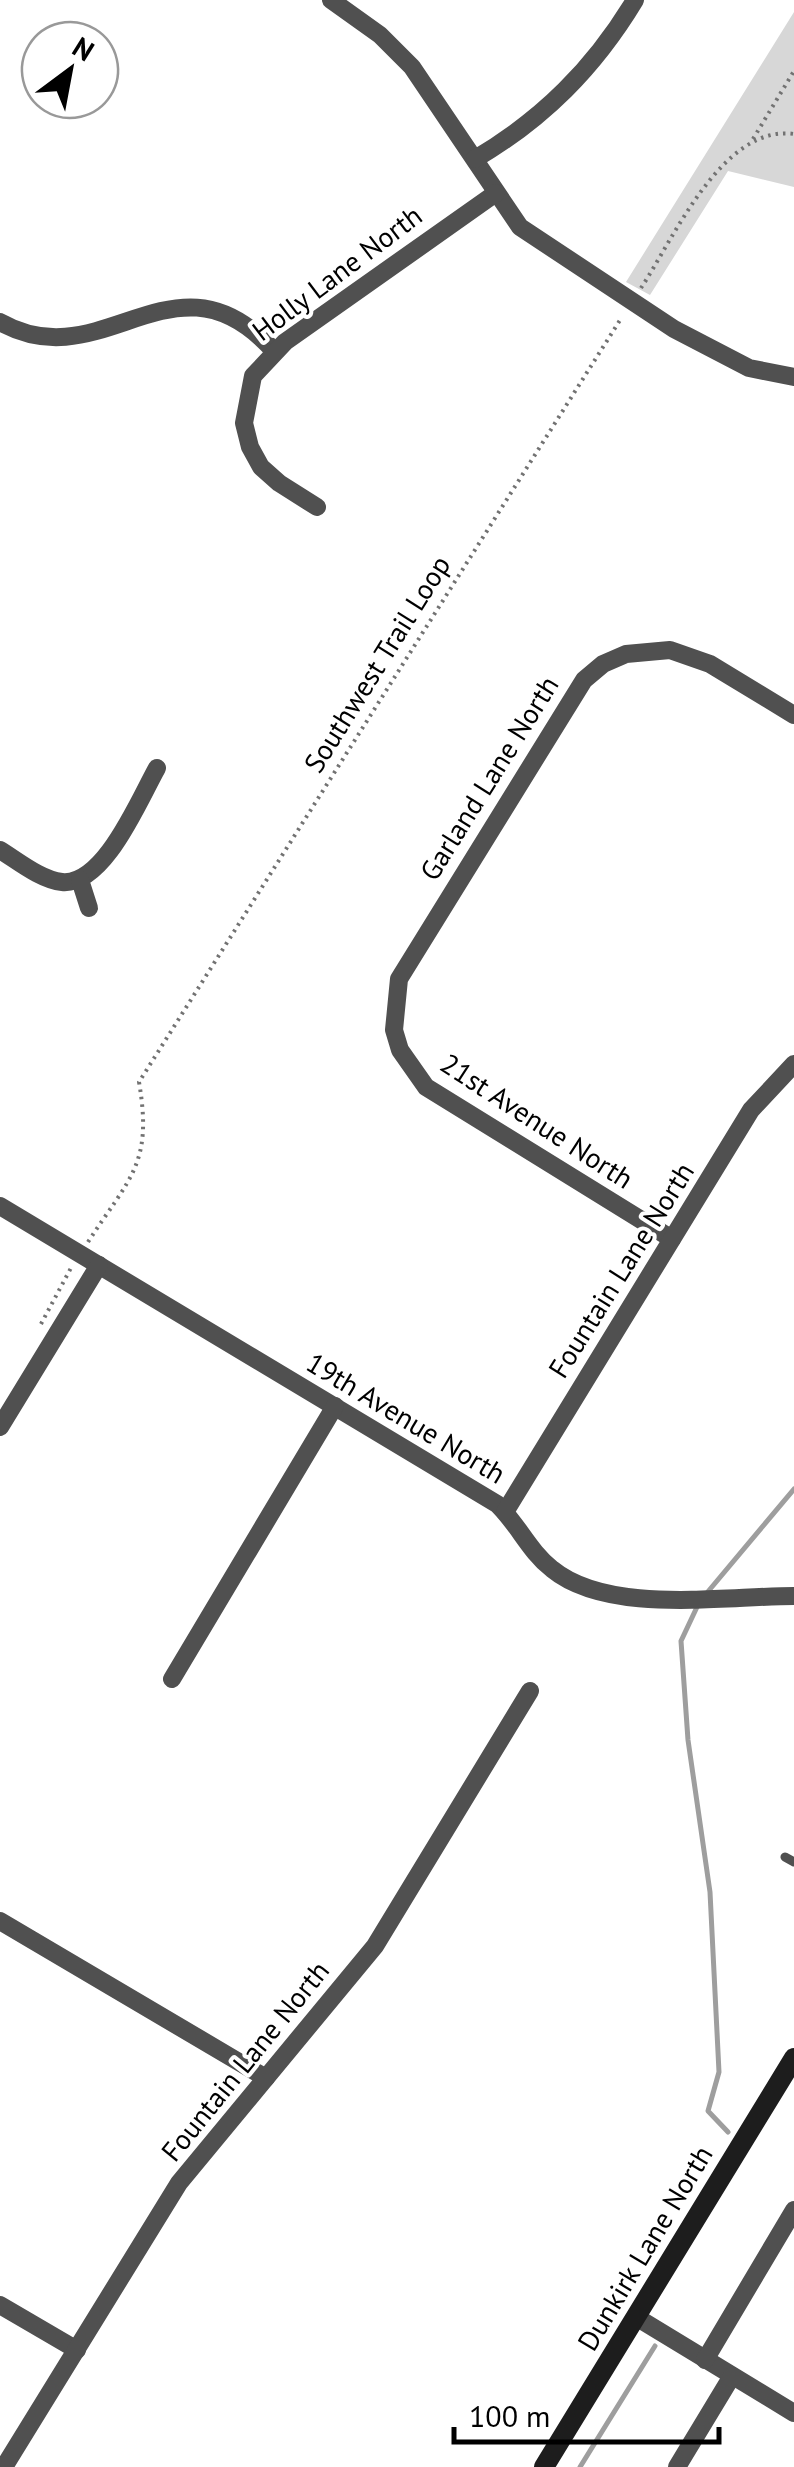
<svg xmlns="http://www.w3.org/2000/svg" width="794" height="2467" font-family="'PT Sans',sans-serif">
  <rect width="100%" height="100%" fill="#fff"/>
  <polygon fill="#d7d7d7" points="794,12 794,187 728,171 650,295 626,282"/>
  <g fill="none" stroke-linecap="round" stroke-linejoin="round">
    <g stroke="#9e9e9e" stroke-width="5">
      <polyline points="706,1594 794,1489"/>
      <polyline points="697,1607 681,1641 688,1740 710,1892 719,2072 708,2111 728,2132"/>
      <polyline points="580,2467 655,2346"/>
    </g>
    <g stroke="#727272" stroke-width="4" stroke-dasharray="2.5 5" stroke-linecap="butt">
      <polyline points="753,139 794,71"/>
      <path d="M641,288C674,238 723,124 794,134"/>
      <path d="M88,1242C130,1177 153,1164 139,1082L622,317"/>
      <polyline points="41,1324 72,1266"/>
    </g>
    <polyline stroke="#505050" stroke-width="9" points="785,1857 794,1862"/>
    <g stroke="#505050" stroke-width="18">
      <polyline points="331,0 380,35 412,67 520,227 674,329 749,368 794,377"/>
      <path d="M475,159C543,119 594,68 635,0"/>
      <path d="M0,322C104,381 175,241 274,351"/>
      <polyline points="317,507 279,483 261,467 250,447 244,423 253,376 285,342 496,193"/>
      <path d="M0,850C18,861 41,880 62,882C104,886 139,800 157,768"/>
      <polyline points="80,880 89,908"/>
      <path d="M0,1206L497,1504C518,1524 529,1551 552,1569C608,1615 723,1596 794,1596"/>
      <polyline points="672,1239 426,1087 400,1050 394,1030 399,979 584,680 603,664 626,654 670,650 710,664 794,715"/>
      <polyline points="0,1427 99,1265"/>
      <polyline points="505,1512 751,1110 794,1064"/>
      <polyline points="172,1679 335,1406"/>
      <polyline points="0,1921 266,2078"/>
      <polyline points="0,2305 77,2350"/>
      <polyline points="636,2317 794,2413"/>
      <polyline points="705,2360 794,2210"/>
      <polyline points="4,2467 179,2183 375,1946 530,1691"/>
      <polyline points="677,2467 732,2376"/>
    </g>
    <polyline stroke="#1d1d1d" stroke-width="20" points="544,2467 794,2058"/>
  </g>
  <g text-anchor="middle" stroke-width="8" stroke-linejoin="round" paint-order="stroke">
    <g font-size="28" fill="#000" stroke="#fff">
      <text transform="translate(337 273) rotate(-37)" y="10">Holly Lane North</text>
      <text transform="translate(377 664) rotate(-58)" y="10">Southwest Trail Loop</text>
      <text transform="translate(489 778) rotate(-58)" y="10">Garland Lane North</text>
      <text transform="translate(537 1121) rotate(33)" y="10">21st Avenue North</text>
      <text transform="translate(621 1270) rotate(-58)" y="10">Fountain Lane North</text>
      <text transform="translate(406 1418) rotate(31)" y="10">19th Avenue North</text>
      <text transform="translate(245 2061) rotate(-51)" y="10">Fountain Lane North</text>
      <text transform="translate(645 2248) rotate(-59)" y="10">Dunkirk Lane North</text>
    </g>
  </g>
  <g transform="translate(70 70) rotate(32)"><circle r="48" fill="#ffffff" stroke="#999999" stroke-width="2.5"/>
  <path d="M0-8L18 38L0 25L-18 38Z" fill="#000000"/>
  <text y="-15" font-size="28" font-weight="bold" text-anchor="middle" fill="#000000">N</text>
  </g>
  <path d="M454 2427v15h265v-15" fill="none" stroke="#000000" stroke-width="5"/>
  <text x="469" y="2427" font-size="30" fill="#000000" stroke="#ffffff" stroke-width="8" paint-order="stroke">100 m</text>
</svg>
